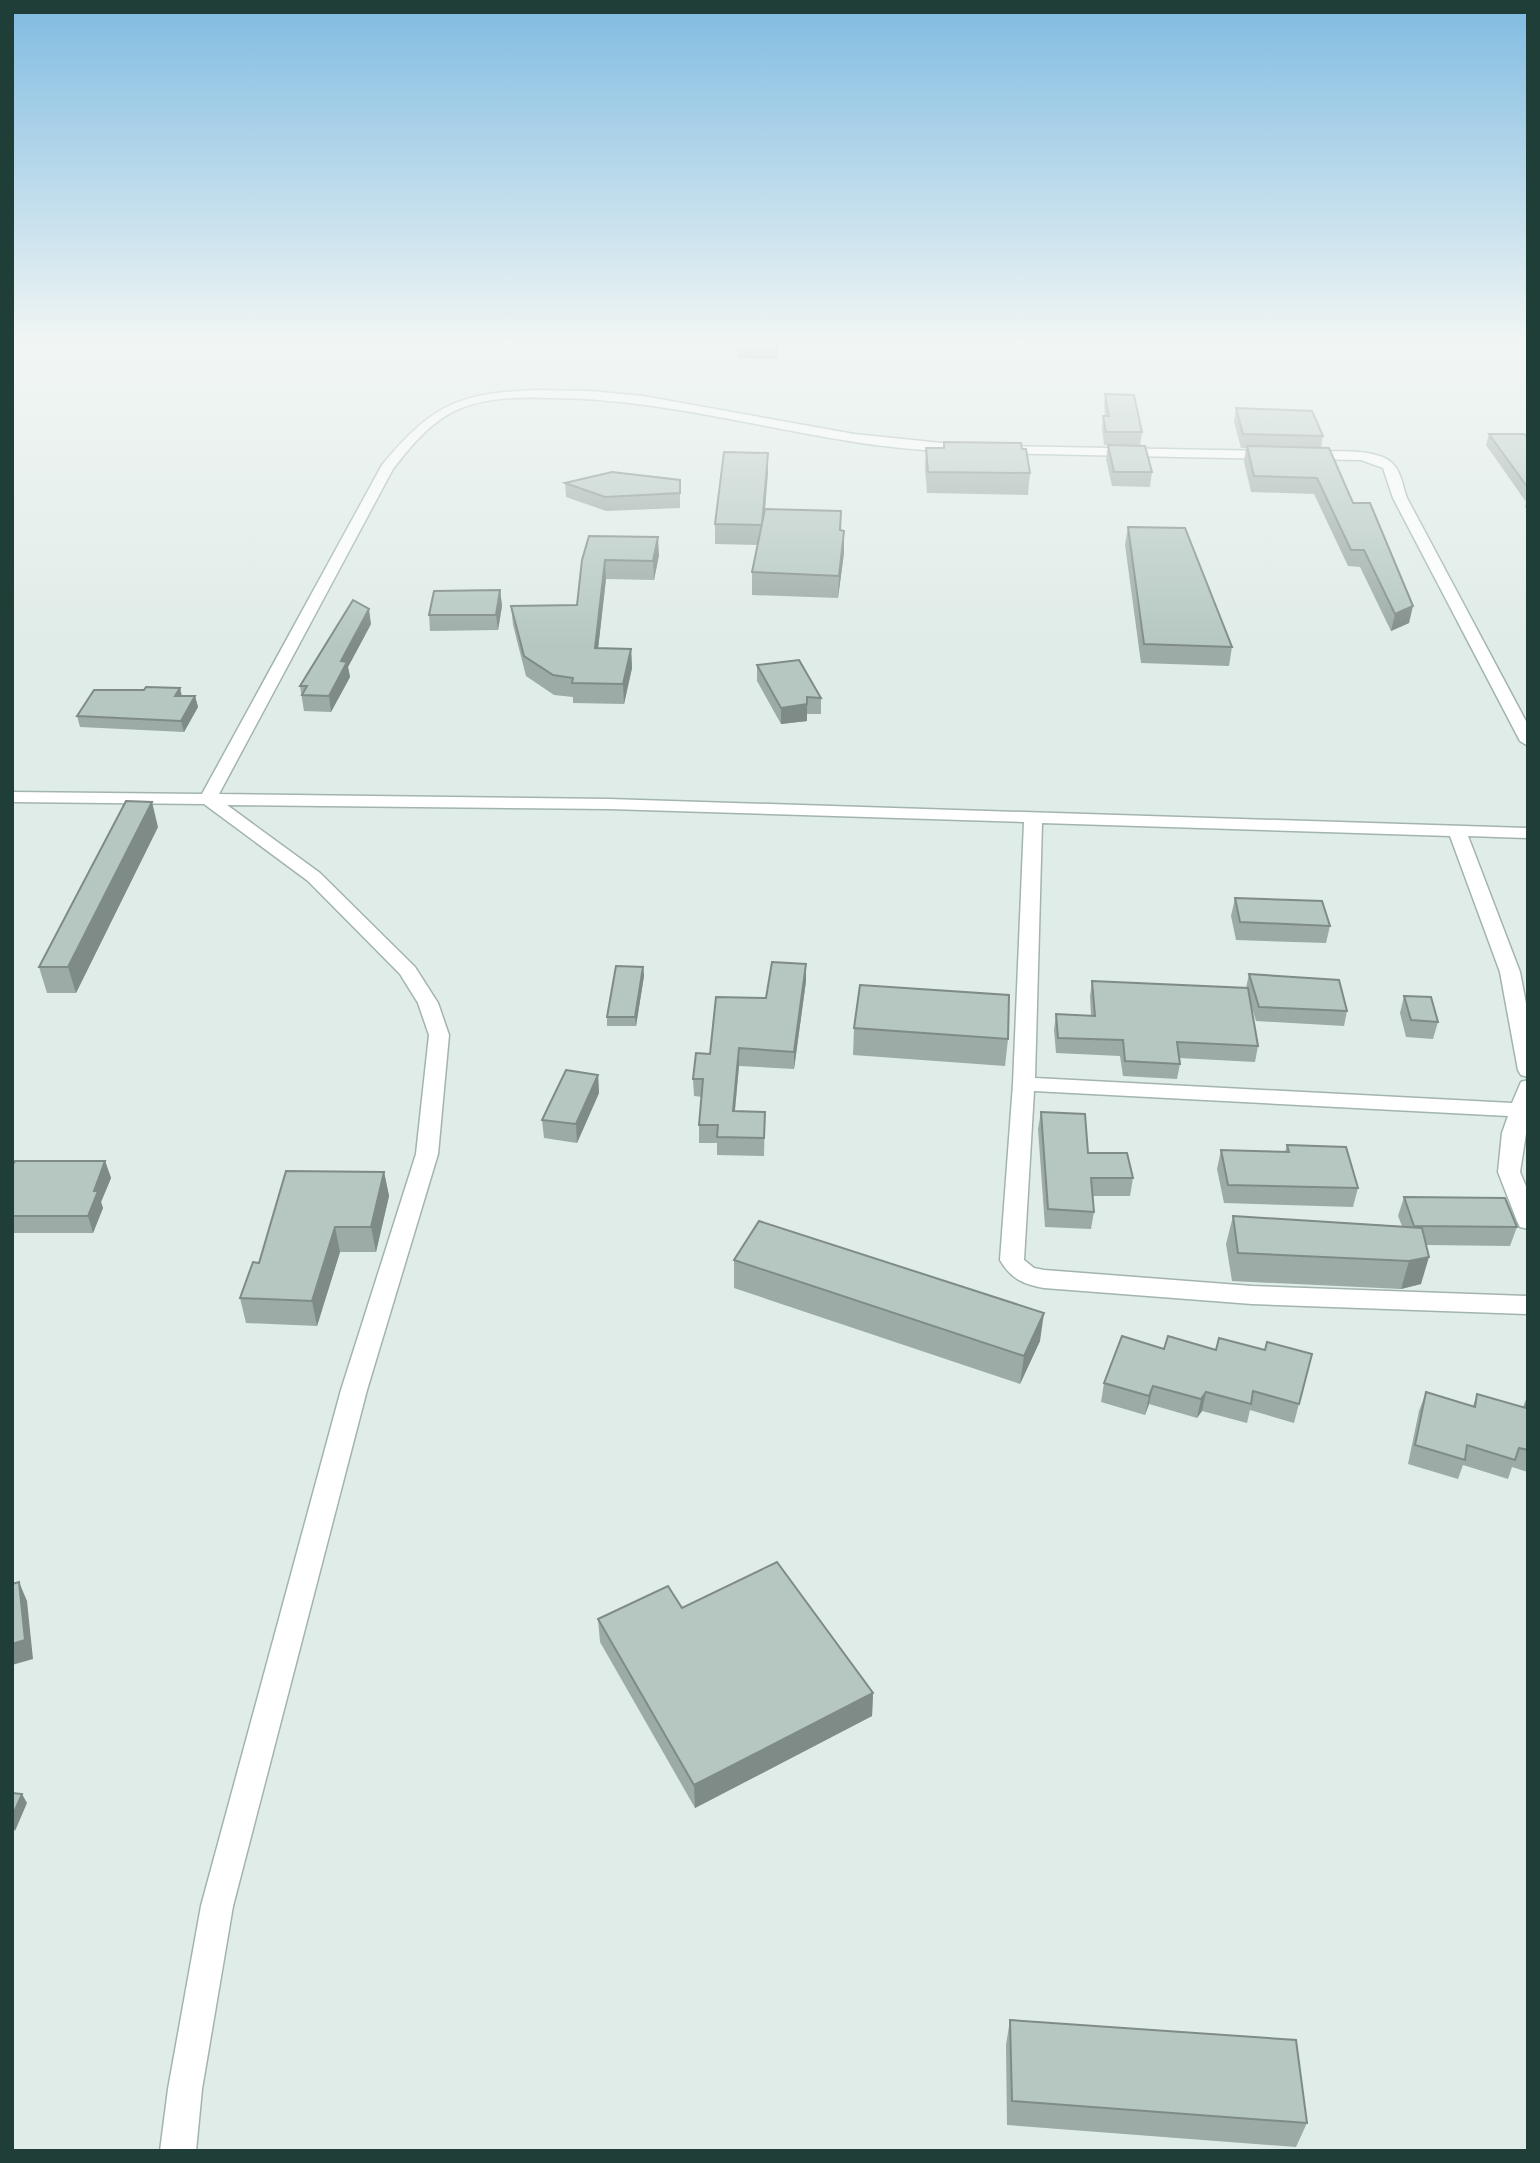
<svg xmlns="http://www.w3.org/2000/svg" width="1540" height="2163" font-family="'Nunito Sans',sans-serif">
  <rect width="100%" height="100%" fill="#e0ece7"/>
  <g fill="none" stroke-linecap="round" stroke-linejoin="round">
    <g stroke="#a2b4af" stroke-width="3">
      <g id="street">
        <path d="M536,390L590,391L643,396L854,434L961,445L967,449L961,453C925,450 890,448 855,442C752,426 653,398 549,398C520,397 487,397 459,409C432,420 411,446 393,469L219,794L609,799L1528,828V838L1468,836L1520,972L1528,1014V1077L1521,1075L1518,1070L1500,972L1450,836L1042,823L1035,1078L1512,1103L1521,1082L1528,1080V1121L1520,1172L1528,1191V1229L1520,1227L1517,1221L1498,1172L1502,1133L1508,1116L1034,1091L1024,1260L1034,1268L1044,1270L1252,1286L1528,1296V1314L1252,1304L1044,1288C1023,1284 1011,1279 1000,1260L1013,1084L1024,822L609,809L227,805L320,873L415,967L438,1003L449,1035L438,1154L367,1390L233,1906L202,2089L196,2151H160L168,2089L201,1906L341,1390L416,1154L429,1035L418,1003L400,974L308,881L204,804L12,802V792L202,794L382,465C432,405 458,393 536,390Z"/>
        <polygon points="997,446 1273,451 1279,455 1273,459 993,453 993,447"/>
        <path d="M1305,452C1326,452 1376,447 1392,463C1401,471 1403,487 1407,498L1528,725V746L1520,741L1393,498L1383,468L1361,460L1301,459L1299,456Z"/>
      </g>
    </g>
    <use href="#street" fill="#fff" fill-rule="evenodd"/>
  </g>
  <g fill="#9caba5">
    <polygon points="738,344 779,344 776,359 738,358"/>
    <polygon points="1105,394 1142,432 1140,446 1152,472 1150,487 1112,486 1106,459 1108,445 1104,445 1102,429 1103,416 1105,416 1104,407"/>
    <polygon points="1236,408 1323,436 1321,448 1353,503 1409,623 1391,631 1360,567 1348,566 1314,494 1251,492 1244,462 1246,448 1241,448 1234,422"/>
    <polygon points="1489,434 1528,438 1528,511 1525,507 1526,502 1486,445"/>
    <polygon points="944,442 1022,449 1030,473 1028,495 927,493 925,469 926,448 944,448"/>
    <polygon points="768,453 768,472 765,509 841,511 841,530 844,531 844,553 838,598 752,595 752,572 758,545 715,544 715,524"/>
    <polygon points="680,480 680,508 606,511 566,497 565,483"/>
    <polygon points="1128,527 1232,647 1229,666 1141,663 1125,545"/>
    <polygon points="659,555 654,580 606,579 598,648 631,649 632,668 624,704 573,703 573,697 554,695 526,676 513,625 511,606 577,605 582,560"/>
    <polygon points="500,590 502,606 498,630 430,631 429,615"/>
    <polygon points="371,624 348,667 350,677 331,712 304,711 300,686"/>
    <polygon points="757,665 821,698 821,714 807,714 807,721 781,724 757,681"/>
    <polygon points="180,688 182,696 195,696 198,707 184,732 80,727 77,716 144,690"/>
    <polygon points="158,827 76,993 47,993 39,967"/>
    <polygon points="1235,898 1330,926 1326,943 1236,940 1231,916"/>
    <polygon points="643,967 644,976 636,1026 607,1026 607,1017"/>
    <polygon points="1249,974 1347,1011 1344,1026 1256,1021 1251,1004 1258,1046 1255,1062 1179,1058 1180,1064 1177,1079 1123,1076 1120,1056 1056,1053 1054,1030 1056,1014 1091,1016 1090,996 1092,981 1246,988"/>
    <polygon points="806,981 794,1069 739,1066 735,1111 765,1112 764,1156 717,1155 717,1143 699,1143 699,1125 702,1097 694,1096 693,1079 766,998"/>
    <polygon points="1404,996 1438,1022 1433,1039 1406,1037 1400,1013"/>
    <polygon points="854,1028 1008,1039 1005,1066 853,1055"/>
    <polygon points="598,1075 599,1093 577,1143 544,1138 542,1120"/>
    <polygon points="1041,1112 1088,1153 1133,1178 1130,1196 1092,1196 1094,1212 1091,1229 1045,1227 1038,1129"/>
    <polygon points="1287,1145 1358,1188 1353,1207 1224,1203 1217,1169 1221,1150 1285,1152"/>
    <polygon points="105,1161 111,1178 101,1202 103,1208 93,1233 12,1233 12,1163"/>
    <polygon points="384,1172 389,1196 376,1252 340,1252 317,1326 246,1323 240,1298 259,1263"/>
    <polygon points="1404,1197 1517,1227 1510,1246 1427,1245 1421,1284 1401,1289 1232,1281 1226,1244 1233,1216 1402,1226 1398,1216"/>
    <polygon points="734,1260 1040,1341 1020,1384 734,1288"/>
    <polygon points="1164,1349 1265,1350 1312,1354 1294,1423 1250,1410 1247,1423 1202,1411 1197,1418 1149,1404 1145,1415 1101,1402 1104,1383"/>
    <polygon points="1426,1392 1473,1406 1477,1394 1523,1407 1528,1394 1528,1472 1512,1467 1508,1479 1463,1465 1458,1479 1408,1464 1419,1411"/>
    <polygon points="682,1608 873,1693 872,1716 695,1808 600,1642 598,1619"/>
    <polygon points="1010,2020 1307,2123 1296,2147 1007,2125 1006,2045"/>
  </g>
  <g fill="#7f8b86">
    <polygon points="776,344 779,344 776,359"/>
    <polygon points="768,453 768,472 762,545 762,525"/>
    <polygon points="844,531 844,553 838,598 839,576"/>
    <polygon points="658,537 659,555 654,580 653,561"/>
    <polygon points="605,560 606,579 596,667 595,648"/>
    <polygon points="500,590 502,606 498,630 496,615"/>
    <polygon points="1413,606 1409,623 1391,631 1395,614"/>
    <polygon points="369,609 371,624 348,667 350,677 331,712 329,696 341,661"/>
    <polygon points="631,649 632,668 624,704 623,684"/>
    <polygon points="180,688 182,699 175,696"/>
    <polygon points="195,696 198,707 184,732 181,721"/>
    <polygon points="807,697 807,721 781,724 781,708"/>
    <polygon points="152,802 158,827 76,993 68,967"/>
    <polygon points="806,964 806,981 794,1069 794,1052"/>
    <polygon points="643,967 644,976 636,1026 635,1017"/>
    <polygon points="739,1048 739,1066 733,1128 733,1111"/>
    <polygon points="598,1075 599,1093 577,1143 576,1124"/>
    <polygon points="105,1161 111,1178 101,1202 103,1208 93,1233 88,1216 94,1191"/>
    <polygon points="384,1172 389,1196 376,1252 371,1227"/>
    <polygon points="335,1227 340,1252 317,1326 312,1301"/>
    <polygon points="1429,1257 1421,1284 1401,1289 1409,1261"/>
    <polygon points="1044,1313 1040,1341 1020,1384 1024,1356"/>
    <polygon points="1153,1386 1149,1404 1145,1415 1149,1396"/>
    <polygon points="1206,1392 1202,1411 1197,1418 1201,1399"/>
    <polygon points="19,1582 27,1601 33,1659 12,1665 12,1644"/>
    <polygon points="873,1693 872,1716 695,1808 694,1785"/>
    <polygon points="22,1794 27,1803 15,1831 12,1826 12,1817"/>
  </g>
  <g fill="#b5c7c0" stroke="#7f8b86" stroke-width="2">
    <polygon points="1105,394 1134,395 1142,432 1106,432 1103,416 1109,416"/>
    <polygon points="1236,408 1312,411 1323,436 1243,434"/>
    <polygon points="1489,434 1524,434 1528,438 1528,488"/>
    <polygon points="944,442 1021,443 1022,449 1026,449 1030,473 928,472 926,448 944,448"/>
    <polygon points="1108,445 1145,446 1152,472 1114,472"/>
    <polygon points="1247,446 1329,448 1353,503 1370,503 1413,606 1395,614 1364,550 1351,550 1317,478 1254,476"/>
    <polygon points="724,452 768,453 762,525 715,524"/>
    <polygon points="612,472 680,480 680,493 605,497 565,483"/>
    <polygon points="765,509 841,511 840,530 844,531 839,576 752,572"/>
    <polygon points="1128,527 1185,528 1232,647 1144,644"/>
    <polygon points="589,536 658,537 653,561 605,560 595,648 631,649 623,684 572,683 573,678 553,675 524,656 511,606 577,605 582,560"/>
    <polygon points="500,590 496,615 429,615 434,591"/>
    <polygon points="353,600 369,609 341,661 347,662 329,696 302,695 307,686 300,686"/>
    <polygon points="799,660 821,698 807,697 807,704 781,708 757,665"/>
    <polygon points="146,687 180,688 175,696 195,696 181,721 77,716 94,690 144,690"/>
    <polygon points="126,801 152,802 68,967 39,967"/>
    <polygon points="1235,898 1322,901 1330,926 1240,922"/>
    <polygon points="772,962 806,964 794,1052 739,1048 733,1111 765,1112 764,1138 717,1137 718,1125 699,1125 703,1079 693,1079 696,1053 710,1054 716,997 766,998"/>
    <polygon points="616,966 643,967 635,1017 607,1017"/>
    <polygon points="1249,974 1339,980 1347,1011 1259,1007"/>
    <polygon points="1092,981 1248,988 1258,1046 1177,1042 1180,1064 1125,1061 1123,1040 1058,1038 1056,1014 1095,1016"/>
    <polygon points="860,985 1009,995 1008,1039 854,1028"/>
    <polygon points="1404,996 1431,997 1438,1022 1411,1020"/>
    <polygon points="566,1070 598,1075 576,1124 542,1120"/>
    <polygon points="1041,1112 1085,1114 1088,1153 1127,1153 1133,1178 1091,1178 1094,1212 1048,1209"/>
    <polygon points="1287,1145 1346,1147 1358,1188 1228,1185 1221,1150 1289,1152"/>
    <polygon points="15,1161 105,1161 94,1191 98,1191 88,1216 12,1216 12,1163 14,1163"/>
    <polygon points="286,1171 384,1172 371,1227 335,1227 312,1301 240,1298 253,1262 259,1263"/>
    <polygon points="1404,1197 1505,1198 1517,1227 1414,1226"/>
    <polygon points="1233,1216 1422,1228 1429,1257 1409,1261 1238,1253"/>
    <polygon points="759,1221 1044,1313 1024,1356 734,1260"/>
    <polygon points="1122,1336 1164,1349 1168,1336 1216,1350 1219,1338 1265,1350 1267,1342 1312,1354 1299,1404 1253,1391 1251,1404 1206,1392 1201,1399 1153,1386 1149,1396 1104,1383"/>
    <polygon points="1426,1392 1475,1407 1477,1394 1526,1408 1528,1396 1528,1450 1519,1448 1515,1460 1467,1445 1465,1460 1415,1445"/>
    <polygon points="777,1562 873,1693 694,1785 598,1619 668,1586 682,1608"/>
    <polygon points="19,1582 25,1640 12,1644 12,1584"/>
    <polygon points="12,1793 22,1794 12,1817"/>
    <polygon points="1010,2020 1296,2040 1307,2123 1012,2101"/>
  </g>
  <linearGradient id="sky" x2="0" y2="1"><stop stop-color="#7fbbe1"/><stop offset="0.53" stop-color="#f1f6f4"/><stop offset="1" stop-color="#f1f6f4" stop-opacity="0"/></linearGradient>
  <rect width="1540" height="647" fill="url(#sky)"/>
  <rect width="1540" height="2163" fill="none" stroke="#1f3e37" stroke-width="28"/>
</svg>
